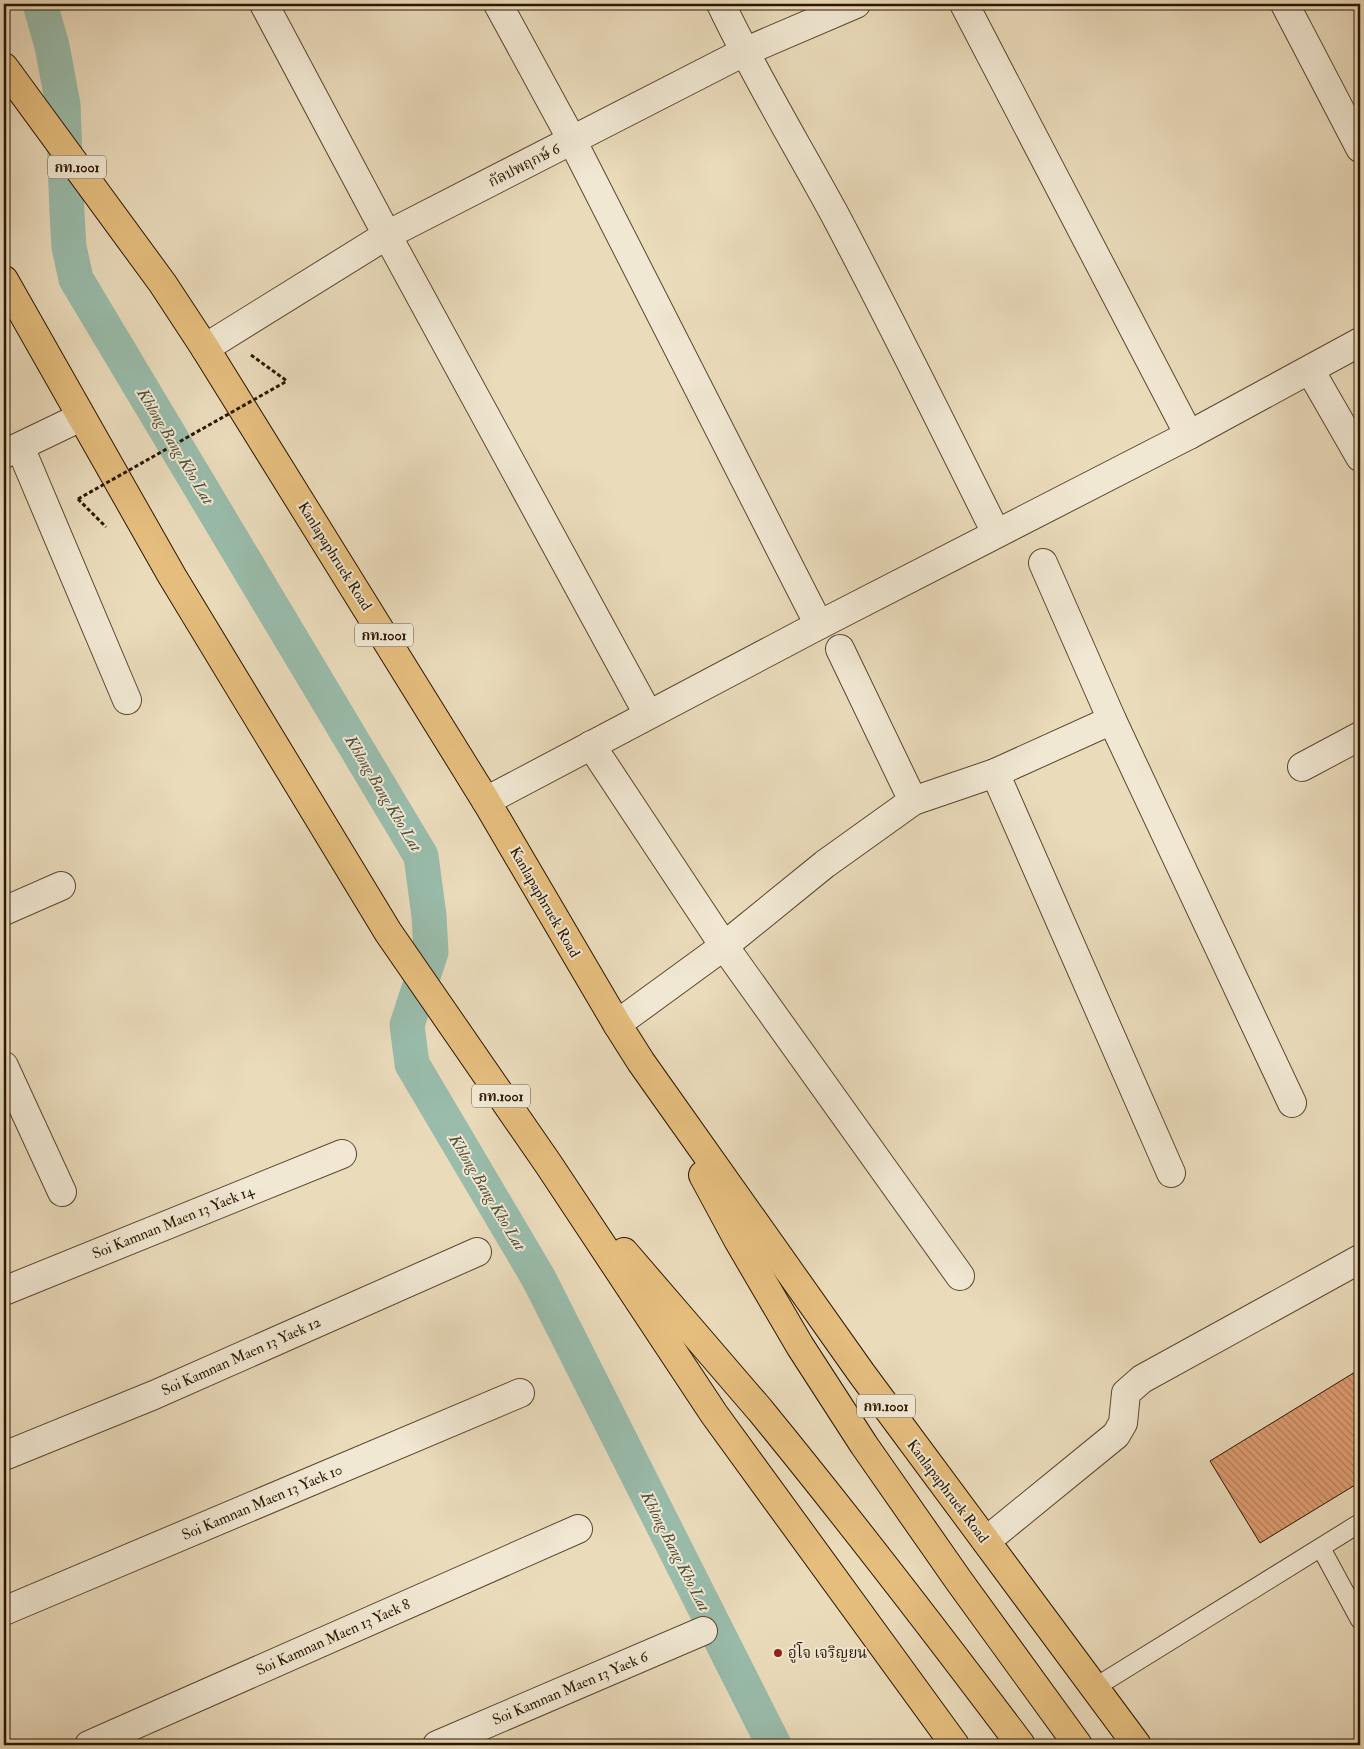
<svg xmlns="http://www.w3.org/2000/svg" width="1364" height="1749" font-family="'IM FELL Double Pica','Noto Serif Thai',serif">
  <defs>
    <pattern id="building-back-hatch" width="6" height="6" patternUnits="userSpaceOnUse" patternTransform="scale(1.25)"><rect width="6" height="6" fill="#df9e73"/><path d="M-1 5l2 2M0 0l6 6M5-1l2 2" fill="none" stroke="#b5805c"/></pattern>
  </defs>
  <rect width="100%" height="100%" fill="#eadbbb"/>
  <filter id="stains"><feTurbulence type="fractalNoise" baseFrequency=".004" numOctaves="4"/><feColorMatrix values="0 0 0 0 .2 0 0 0 0 .09 0 0 0 0 .02 0 0 0 .5 -.17"/></filter>
  <radialGradient id="worn" r=".72"><stop offset=".6" stop-color="#630" stop-opacity="0"/><stop offset="1" stop-color="#630" stop-opacity=".3"/></radialGradient>
  <g fill="none" stroke-linecap="round" stroke-linejoin="round">
    <polyline stroke="#99bcab" stroke-width="35" points="40,4 52,46 63,105 67,213 69,247 76,279 421,856 429,916 431,952 407,1025 412,1064 539,1279 774,1745"/>
  </g>
  <polygon fill="url(#building-back-hatch)" stroke="#2a1600" points="1360,1369 1360,1482 1260,1543 1210,1461"/>
  <g fill="none" stroke-linecap="round" stroke-linejoin="round">
    <g stroke="#5a472f" stroke-width="20">
      <g id="service">
        <polyline points="1321,1548 1360,1620"/>
        <polyline points="1094,1688 1360,1523"/>
      </g>
    </g>
    <g stroke="#5a472f" stroke-width="30">
      <g id="minor">
        <polyline points="264,4 387,235 648,714"/>
        <polyline points="498,4 572,140 819,625"/>
        <path d="M721,4C755,76 796,143 834,213C890,319 943,426 996,533"/>
        <polyline points="964,4 1189,435"/>
        <polyline points="1285,4 1360,148"/>
        <polyline points="205,348 387,235 744,52 856,4"/>
        <polyline points="1310,370 1360,457"/>
        <polyline points="20,447 127,700"/>
        <polyline points="4,454 81,417"/>
        <polyline points="1043,563 1112,720 1292,1103"/>
        <polyline points="840,649 913,801"/>
        <polyline points="591,745 724,946 960,1276"/>
        <polyline points="1302,767 1360,736"/>
        <polyline points="995,773 1171,1173"/>
        <polyline points="486,801 819,625 1189,435 1360,342"/>
        <polyline points="4,911 61,886"/>
        <polyline points="617,1024 724,946 825,864 913,801 995,773 1112,720"/>
        <polyline points="4,1066 62,1192"/>
        <polyline points="4,1291 342,1154"/>
        <polyline points="4,1456 154,1395 477,1252"/>
        <polyline points="986,1541 1116,1435 1123,1423 1126,1393 1142,1379 1360,1259"/>
        <polyline points="4,1611 520,1393"/>
        <polyline points="89,1745 578,1529"/>
        <polyline points="437,1745 703,1631"/>
      </g>
    </g>
    <g stroke="#2a1600" stroke-width="30">
      <g id="primary">
        <polyline points="4,67 163,284 205,348 486,801 617,1024 641,1062 862,1374 1137,1745"/>
        <polyline points="4,280 172,576 388,932 549,1165 714,1414 955,1745"/>
        <polyline points="703,1175 738,1240 800,1346 864,1445 959,1581 1078,1745"/>
        <path d="M624,1252C669,1305 715,1357 760,1410C850,1520 936,1632 1021,1745"/>
      </g>
    </g>
    <g stroke="#2a1600" stroke-width="3" stroke-dasharray="4 2.5" stroke-linecap="butt">
      <polyline points="251,355 287,381"/>
      <polyline points="78,499 106,527"/>
    </g>
    <use href="#service" stroke="#f1e8d3" stroke-width="18"/>
    <use href="#minor" stroke="#f1e8d3" stroke-width="28"/>
    <use href="#primary" stroke="#e5be7e" stroke-width="28"/>
    <polyline stroke="#2a1600" stroke-width="3" stroke-dasharray="4 2.5" stroke-linecap="butt" points="78,499 287,381"/>
  </g>
  <circle fill="#8f2418" stroke="#f1e8d3" stroke-width="2" cx="778" cy="1653" r="5"/>
  <g text-anchor="middle" stroke-width="4" stroke-linejoin="round" paint-order="stroke">
    <g fill="#f1e8d3" stroke="#66553f" stroke-width="1">
      <rect x="48" y="155.5" width="58" height="23" rx="4"/>
      <rect x="355" y="623.5" width="58" height="23" rx="4"/>
      <rect x="472" y="1084.5" width="58" height="23" rx="4"/>
      <rect x="857" y="1394.5" width="58" height="23" rx="4"/>
    </g>
    <g font-size="14" font-weight="bold" fill="#2a1600">
      <text x="77" y="172">กท.1001</text>
      <text x="384" y="640">กท.1001</text>
      <text x="501" y="1101">กท.1001</text>
      <text x="886" y="1411">กท.1001</text>
    </g>
    <g font-size="15" fill="#2a1600" stroke="#f1e8d3">
      <text transform="translate(524 165) rotate(-27)" y="5">กัลปพฤกษ์ 6</text>
      <text transform="translate(335 556) rotate(58)" y="5">Kanlapaphruek Road</text>
      <text transform="translate(545 902) rotate(60)" y="5">Kanlapaphruek Road</text>
      <text transform="translate(173 1222) rotate(-22)" y="5">Soi Kamnan Maen 13 Yaek 14</text>
      <text transform="translate(241 1356) rotate(-24)" y="5">Soi Kamnan Maen 13 Yaek 12</text>
      <text transform="translate(948 1491) rotate(53)" y="5">Kanlapaphruek Road</text>
      <text transform="translate(262 1502) rotate(-23)" y="5">Soi Kamnan Maen 13 Yaek 10</text>
      <text transform="translate(333 1637) rotate(-24)" y="5">Soi Kamnan Maen 13 Yaek 8</text>
      <text transform="translate(570 1688) rotate(-23)" y="5">Soi Kamnan Maen 13 Yaek 6</text>
    </g>
    <g font-size="15" fill="#2a1600" stroke="#f1e8d3" text-anchor="start">
      <text x="788" y="1658">อู่โจ เจริญยน</text>
    </g>
    <g font-size="16" font-style="italic" fill="#51503c" stroke="#f1e8d3">
      <text transform="translate(176 446) rotate(59)" y="6">Khlong Bang Kho Lat</text>
      <text transform="translate(384 793) rotate(59)" y="6">Khlong Bang Kho Lat</text>
      <text transform="translate(488 1192) rotate(59)" y="6">Khlong Bang Kho Lat</text>
      <text transform="translate(676 1551) rotate(63)" y="6">Khlong Bang Kho Lat</text>
    </g>
  </g>
  <rect width="1364" height="1749" fill="none" stroke="#eadbbb" stroke-width="20"/>
  <rect x="5" y="5" width="1354" height="1739" fill="none" stroke="#2a1600" stroke-width="2.5"/>
  <rect x="10" y="10" width="1344" height="1729" fill="none" stroke="#2a1600"/>
  <rect width="100%" height="100%" filter="url(#stains)"/>
  <rect width="100%" height="100%" fill="url(#worn)"/>
</svg>
